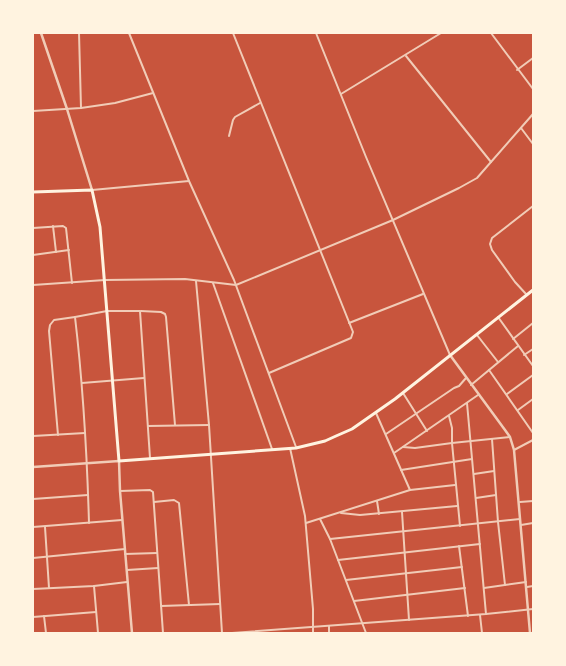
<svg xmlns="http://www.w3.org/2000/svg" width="566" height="666" font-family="'Fira Sans',sans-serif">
  <rect width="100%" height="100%" fill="#c8553d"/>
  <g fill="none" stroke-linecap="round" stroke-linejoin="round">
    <g stroke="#f1ccb7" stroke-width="2">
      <polyline points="79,33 81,108"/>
      <polyline points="129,33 189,181 234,280 296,447"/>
      <polyline points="233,33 353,332 351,338 269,373"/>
      <polyline points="316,33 366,157 450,355"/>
      <polyline points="491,33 533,89"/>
      <polyline points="406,56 491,162"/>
      <polyline points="517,70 533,58"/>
      <polyline points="341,94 441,33"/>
      <polyline points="33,111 81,108 115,103 153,93"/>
      <polyline points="521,128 533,144"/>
      <polyline points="229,136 233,120 235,117 260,103"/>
      <polyline points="92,190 189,181"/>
      <polyline points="53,226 56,252"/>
      <polyline points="33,228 63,226 66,228 72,283"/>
      <polyline points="33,255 69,250"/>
      <polyline points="196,281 209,425 222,633"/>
      <polyline points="213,283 272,449"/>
      <polyline points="33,285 105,280 185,279 236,285 393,220 459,188 477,178 533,114"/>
      <polyline points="526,294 515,282 492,250 490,244 492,238 533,206"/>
      <polyline points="141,311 161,312 165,314 166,317 175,425"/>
      <polyline points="498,317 533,366"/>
      <polyline points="349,323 423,294"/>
      <polyline points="477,335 498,362"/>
      <polyline points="513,339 533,323"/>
      <polyline points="524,355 533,349"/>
      <polyline points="489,370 533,433"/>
      <polyline points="82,383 144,378"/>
      <polyline points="471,385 518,346"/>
      <polyline points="403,393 427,431"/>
      <polyline points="507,394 533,375"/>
      <polyline points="467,403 486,614"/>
      <polyline points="518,410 533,399"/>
      <polyline points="376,413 410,490"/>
      <polyline points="449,416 452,428 452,443 460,526"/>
      <polyline points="148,426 209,425"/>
      <polyline points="386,434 454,388 459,386 466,378"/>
      <polyline points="58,435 49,331 50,325 54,320 75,317"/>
      <polyline points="33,436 85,433"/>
      <polyline points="492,439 498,522 505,585"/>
      <polyline points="403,447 415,448 452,443 510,437"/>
      <polyline points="290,448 305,516 313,609 313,633"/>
      <polyline points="514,450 533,440"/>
      <polyline points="394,453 478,395"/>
      <polyline points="401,470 472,459"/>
      <polyline points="474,474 494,471"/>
      <polyline points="120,491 150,490 153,492 163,633"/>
      <polyline points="476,498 496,495"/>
      <polyline points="33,499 88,495"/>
      <polyline points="377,501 379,514"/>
      <polyline points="154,502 174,500 179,503 189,605"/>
      <polyline points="520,502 533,501"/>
      <polyline points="402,512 409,620"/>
      <polyline points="341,513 360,515 457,506"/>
      <polyline points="320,519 330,539 366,633"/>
      <path d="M89,523C87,454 83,385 75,317L107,311H140L150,458"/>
      <polyline points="306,523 410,490 455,485"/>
      <polyline points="521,525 533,523"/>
      <polyline points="33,527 122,520"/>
      <polyline points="45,527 49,588"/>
      <polyline points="330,539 520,519"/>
      <polyline points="459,546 468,616"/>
      <polyline points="125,554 157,553"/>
      <polyline points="33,558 125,549"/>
      <polyline points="338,560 480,544"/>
      <polyline points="127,570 158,568"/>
      <polyline points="346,580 462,567"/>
      <polyline points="94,586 98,633"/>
      <polyline points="527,587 533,586"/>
      <polyline points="484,588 526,582"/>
      <polyline points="33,589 94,586 127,582"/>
      <polyline points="354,601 465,588"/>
      <polyline points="161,606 220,604"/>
      <polyline points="480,615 482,633"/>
      <polyline points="44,616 46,633"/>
      <polyline points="33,617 96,612"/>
      <polyline points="329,626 329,633"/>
      <polyline points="232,633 486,614 533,609"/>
    </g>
    <g stroke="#f1ccb7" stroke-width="2.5">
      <polyline points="41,33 67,109 92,190"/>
      <polyline points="450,355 505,430 510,437 514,450 530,633"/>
      <polyline points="33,467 119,461 120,491 132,633"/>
    </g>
    <polyline stroke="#fff3e0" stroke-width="3" points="33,192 92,190 100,227 119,461 296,448 325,441 336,436 352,429 395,399 533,290"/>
  </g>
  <rect width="566" height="666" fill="none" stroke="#fff3e0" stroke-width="68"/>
</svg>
